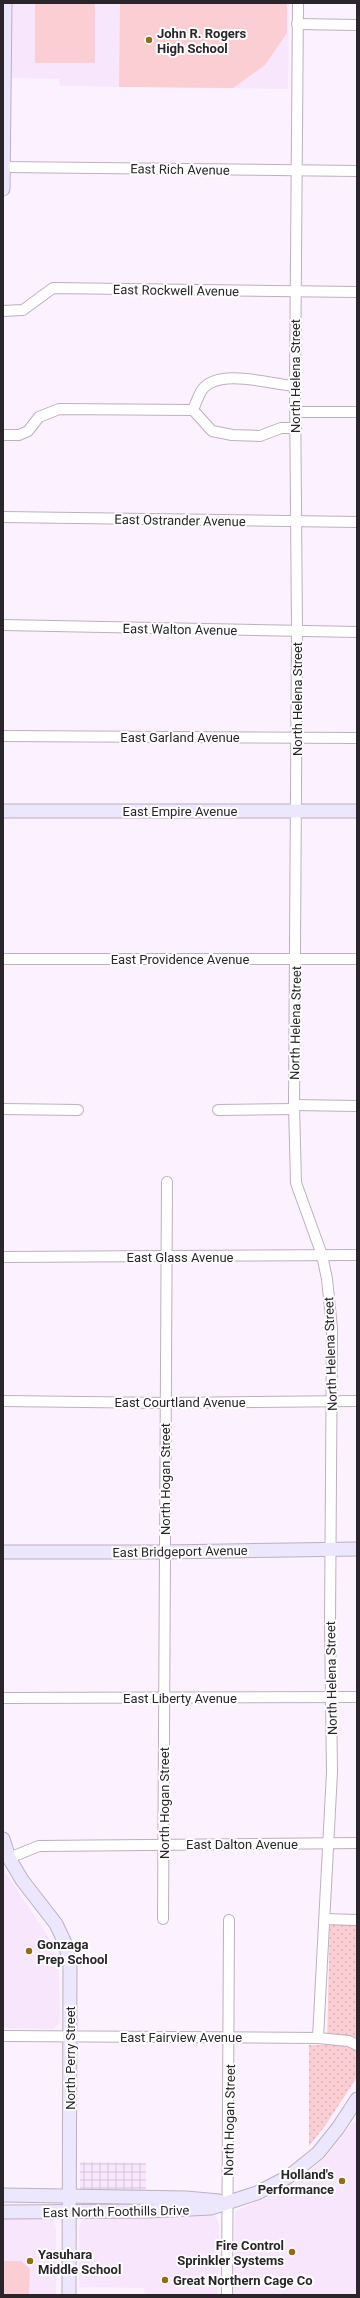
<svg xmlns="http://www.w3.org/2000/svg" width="360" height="2298" font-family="Roboto,sans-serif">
  <defs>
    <pattern id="industrial-grid" width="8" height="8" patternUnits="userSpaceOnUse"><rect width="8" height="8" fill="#f8e6fd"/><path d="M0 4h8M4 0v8" fill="none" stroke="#d5c5d9"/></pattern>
    <pattern id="grass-dots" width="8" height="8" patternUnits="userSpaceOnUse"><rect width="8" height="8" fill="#fbced3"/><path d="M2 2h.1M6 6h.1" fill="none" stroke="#d7b1b5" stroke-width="1.8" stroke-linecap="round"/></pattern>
  </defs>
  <rect width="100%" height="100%" fill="#fcf1ff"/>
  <g fill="#f8e6fd">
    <polygon points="10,3 289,3 288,89 60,86 59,79 9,78"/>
    <polygon points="3,1869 53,1944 59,1973 60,2023 53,2029 3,2028"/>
    <polygon points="357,2120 357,2295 233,2295 235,2211 272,2195 296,2182 326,2157 350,2125"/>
    <polygon points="209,2214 216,2217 219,2224 218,2295 145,2295 144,2288 79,2287 79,2227 83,2218"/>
    <polygon points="3,2216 48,2217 53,2219 56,2228 56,2295 3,2295"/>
  </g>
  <polygon fill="url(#industrial-grid)" points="80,2162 146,2163 146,2192 80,2190"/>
  <polygon fill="url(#grass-dots)" points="330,1914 357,1914 357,2077 325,2126 309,2146 309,2045 327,2045"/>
  <g fill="#fbced3">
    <rect x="35" y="3" width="60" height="60"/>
    <polygon points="120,3 287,3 287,33 265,65 233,88 119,87"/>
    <polygon points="3,2261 21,2261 30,2269 29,2295 3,2295"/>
  </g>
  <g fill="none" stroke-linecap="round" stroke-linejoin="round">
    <g stroke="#bdb0c0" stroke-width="12">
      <g id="street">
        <polyline points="298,3 295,386 297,631 294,1105 296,1183 322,1255 327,1279 332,1328 330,1623 332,1772 318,2038"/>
        <polyline points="297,24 357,25"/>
        <polyline points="4,167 357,171"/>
        <polyline points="3,311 23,310 53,288 357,292"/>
        <path d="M193,410C196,403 198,396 202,390C219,367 272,385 295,386"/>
        <polyline points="296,412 357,412"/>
        <polyline points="3,435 19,435 28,431 39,417 59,409 193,410 212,431 232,435 260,436 281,428 296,428"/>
        <polyline points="3,517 357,522"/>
        <polyline points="3,625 357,632"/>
        <polyline points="3,736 357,738"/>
        <polyline points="3,959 357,959"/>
        <polyline points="294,1105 357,1106"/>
        <polyline points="3,1109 78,1110"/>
        <polyline points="218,1110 294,1109"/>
        <polyline points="3,1257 357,1255"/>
        <polyline points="3,1401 165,1403 357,1401"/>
        <polyline points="3,1698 357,1697"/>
        <polyline points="9,1858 39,1846 357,1843"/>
        <polyline points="163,1919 167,1182"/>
        <polyline points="325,1919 357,1920"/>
        <polyline points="3,2036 318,2038 349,2041 357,2045"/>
        <polyline points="227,2295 229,1920"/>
      </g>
    </g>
    <g stroke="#bdb0c0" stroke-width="15">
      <g id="secondary">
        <polyline points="3,189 5,3"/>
        <polyline points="3,811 357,811"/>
        <polyline points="3,1552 164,1552 357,1549"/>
        <polyline points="3,1839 9,1858 22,1880 56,1924 65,1943 70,1965 69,2295"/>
        <polyline points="3,2195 186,2198 219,2201"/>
        <polyline points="3,2212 148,2211 211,2208 257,2193 288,2177 318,2153 338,2128 357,2099"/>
      </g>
    </g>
    <use href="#street" stroke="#fff" stroke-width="10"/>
    <use href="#secondary" stroke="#ece7fc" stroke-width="13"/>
  </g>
  <g fill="#916e14" stroke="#fff" stroke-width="1.5">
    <circle cx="149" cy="40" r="4"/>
    <circle cx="29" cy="1951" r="4"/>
    <circle cx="342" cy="2181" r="4"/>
    <circle cx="292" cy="2252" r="4"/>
    <circle cx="30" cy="2261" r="4"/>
    <circle cx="165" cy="2280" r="4"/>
  </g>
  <g text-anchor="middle" stroke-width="4" stroke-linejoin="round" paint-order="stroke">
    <g font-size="13" font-weight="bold" fill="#2a252b" stroke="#fff" text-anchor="start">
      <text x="157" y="38">John R. Rogers<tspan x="157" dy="15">High School</tspan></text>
      <text x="37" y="1949">Gonzaga<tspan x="37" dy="15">Prep School</tspan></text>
      <text x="334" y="2179" text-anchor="end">Holland's<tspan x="334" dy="15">Performance</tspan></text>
      <text x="284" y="2250" text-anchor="end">Fire Control<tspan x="284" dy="15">Sprinkler Systems</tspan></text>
      <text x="38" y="2259">Yasuhara<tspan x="38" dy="15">Middle School</tspan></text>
      <text x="173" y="2285">Great Northern Cage Co</text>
    </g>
    <g font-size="13" fill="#2a252b" stroke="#fff">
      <text transform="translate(180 169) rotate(1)" y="5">East Rich Avenue</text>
      <text transform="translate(176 290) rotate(1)" y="5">East Rockwell Avenue</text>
      <text transform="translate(295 376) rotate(-90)" y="5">North Helena Street</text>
      <text transform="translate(180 520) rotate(1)" y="5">East Ostrander Avenue</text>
      <text transform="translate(180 629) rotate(1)" y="5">East Walton Avenue</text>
      <text transform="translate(297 699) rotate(-90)" y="5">North Helena Street</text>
      <text x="180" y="742">East Garland Avenue</text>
      <text x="180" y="816">East Empire Avenue</text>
      <text x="180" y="964">East Providence Avenue</text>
      <text transform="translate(295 1023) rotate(-89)" y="5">North Helena Street</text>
      <text x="180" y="1262">East Glass Avenue</text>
      <text transform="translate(330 1354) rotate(-92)" y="5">North Helena Street</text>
      <text x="180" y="1407">East Courtland Avenue</text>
      <text transform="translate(165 1479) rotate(-90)" y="5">North Hogan Street</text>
      <text transform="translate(180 1551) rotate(-1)" y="5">East Bridgeport Avenue</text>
      <text transform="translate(331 1678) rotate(-91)" y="5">North Helena Street</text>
      <text x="180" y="1703">East Liberty Avenue</text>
      <text transform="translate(164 1803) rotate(-90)" y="5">North Hogan Street</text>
      <text x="242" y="1849">East Dalton Avenue</text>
      <text x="181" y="2042">East Fairview Avenue</text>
      <text transform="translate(70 2058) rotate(-90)" y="5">North Perry Street</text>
      <text transform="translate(229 2120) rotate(-89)" y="5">North Hogan Street</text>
      <text transform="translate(116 2211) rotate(-1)" y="5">East North Foothills Drive</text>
    </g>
  </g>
  <rect width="360" height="2298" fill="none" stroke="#2a252b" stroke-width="8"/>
</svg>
